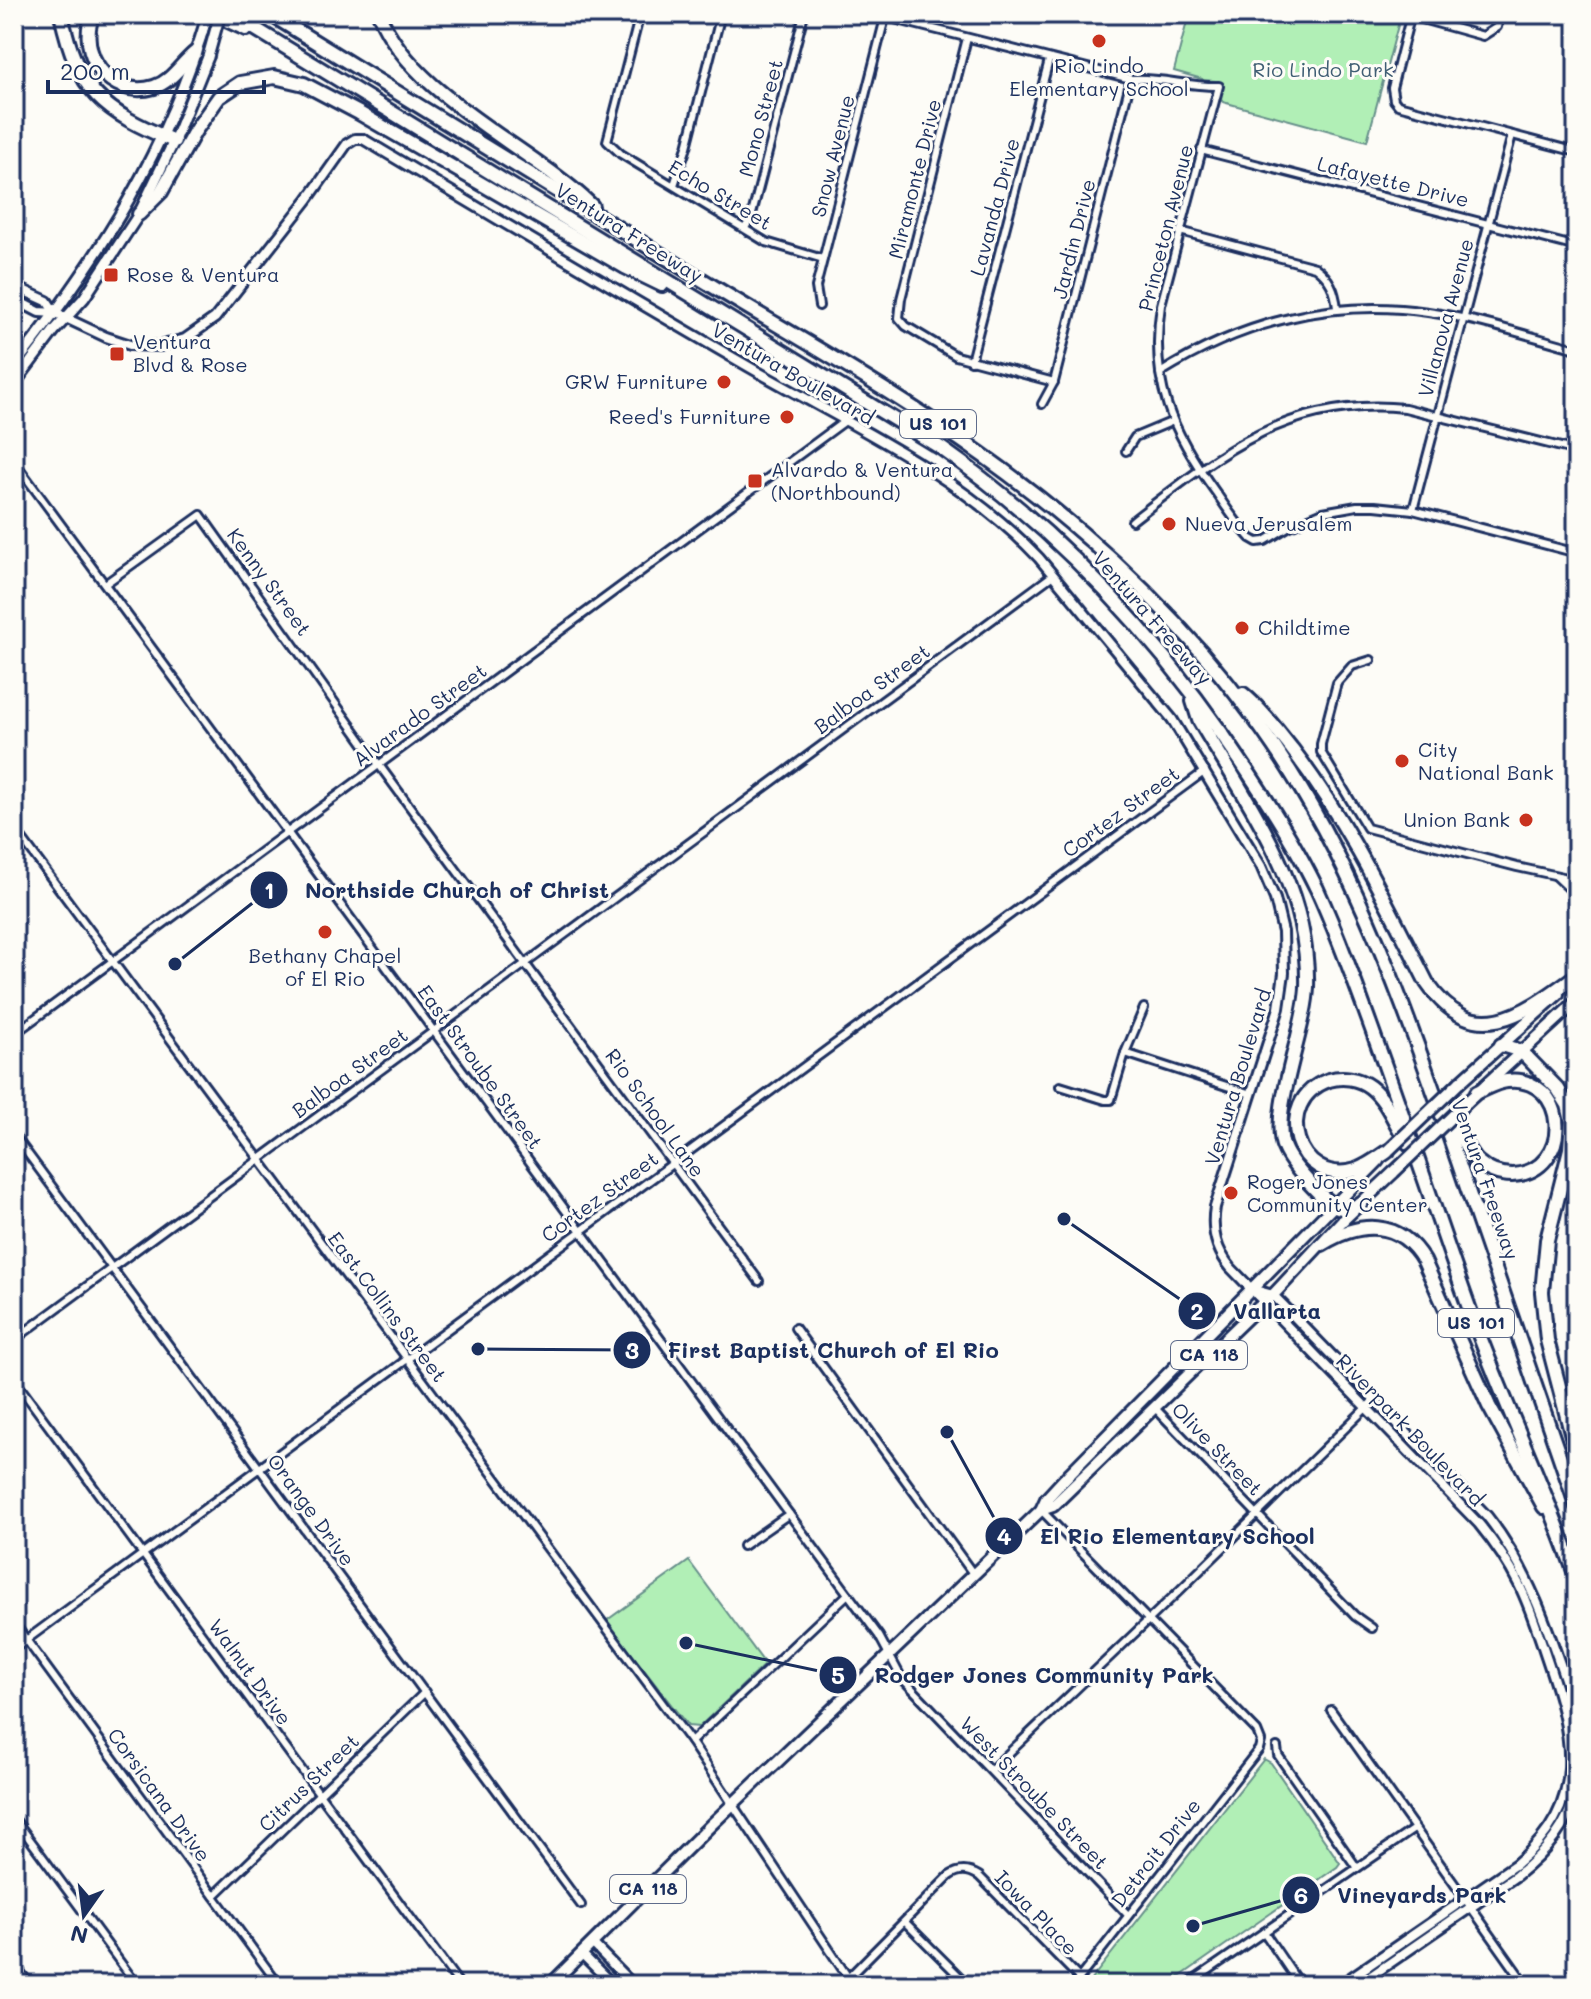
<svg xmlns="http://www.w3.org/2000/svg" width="1591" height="1999" font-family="Mali,sans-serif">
  <rect width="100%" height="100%" fill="#fdfcf7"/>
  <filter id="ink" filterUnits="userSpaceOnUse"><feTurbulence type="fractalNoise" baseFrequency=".0125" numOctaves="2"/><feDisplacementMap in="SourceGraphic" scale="16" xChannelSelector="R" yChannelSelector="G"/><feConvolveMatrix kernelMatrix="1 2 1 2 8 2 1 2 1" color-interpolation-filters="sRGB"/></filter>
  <g filter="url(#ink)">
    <g fill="#b1efb6" stroke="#668f8a" stroke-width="2">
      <polygon points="1189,14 1401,14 1367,141 1223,102 1202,79 1174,71"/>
      <polygon points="689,1561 765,1664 699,1727 688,1726 606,1621"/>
      <polygon points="1264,1759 1271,1763 1340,1863 1337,1867 1168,1985 1087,1985"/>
    </g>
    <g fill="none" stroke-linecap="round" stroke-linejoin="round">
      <g stroke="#1b2f5e" stroke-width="12">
        <g id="minor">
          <polyline points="640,14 607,141 621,154 766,242 823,259"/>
          <polyline points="1411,14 1392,88 1394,100 1398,105 1577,152"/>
          <polyline points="1411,16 1483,36 1497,27 1500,14"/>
          <path d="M886,17L1131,79C1161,77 1189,87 1219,86L1161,305C1149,383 1172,432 1217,494C1227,509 1238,525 1250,538L1257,542L1265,541L1288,527L1323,512L1357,506H1375L1413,510L1577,553"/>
          <polyline points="967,38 901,299 899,318 906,326 956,356 1054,382"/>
          <polyline points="1201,150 1577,247"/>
          <polyline points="674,185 687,147 721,14"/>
          <polyline points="745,228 751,218 804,14"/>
          <path d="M1180,231L1315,267C1330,278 1335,290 1337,308"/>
          <polyline points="819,306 816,287 886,14"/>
          <polyline points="971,361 1049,60"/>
          <path d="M1160,373C1241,322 1333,298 1428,312C1479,319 1528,336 1577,349"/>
          <polyline points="1042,404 1054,382 1131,79"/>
          <polyline points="1126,451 1135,437 1171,422"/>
          <polyline points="14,461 879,1636 901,1677 1128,1915"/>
          <polyline points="1413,510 1512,135"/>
          <path d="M1132,521C1218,454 1289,396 1405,408L1577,451"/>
          <polyline points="105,584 201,515 382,769 759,1281"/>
          <polyline points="1371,660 1352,666 1337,683 1321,744 1321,752 1367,828 1517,867 1577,880"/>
          <polyline points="14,828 691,1742 853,1985"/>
          <polyline points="1556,876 1577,896"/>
          <polyline points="14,1034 845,421"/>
          <polyline points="1125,1053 1251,1094"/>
          <polyline points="1060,1086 1105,1100 1111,1100 1125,1053 1144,1008"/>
          <polyline points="14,1135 581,1905"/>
          <polyline points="795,1328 974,1575"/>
          <polyline points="14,1340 1053,575"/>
          <polyline points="14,1379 460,1985"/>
          <polyline points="1155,1408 1355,1616 1372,1628"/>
          <polyline points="1041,1510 1257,1731 1261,1741 1259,1749 1074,1985"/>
          <polyline points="743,1546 789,1514"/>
          <polyline points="14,1623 279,1985"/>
          <polyline points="14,1649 1205,771"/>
          <polyline points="1331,1710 1526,1985"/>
          <polyline points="691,1742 848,1594"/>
          <polyline points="1277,1747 1278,1755 1357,1868"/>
          <polyline points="991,1770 1178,1592 1374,1400"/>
          <polyline points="14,1818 137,1985"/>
          <polyline points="214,1896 425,1692"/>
          <polyline points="905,1922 968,1985"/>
          <polyline points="1264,1932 1300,1985"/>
          <polyline points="14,1963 30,1985"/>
          <path d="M841,1985L949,1876C959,1869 968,1869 979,1876L1079,1978"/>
          <polyline points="1187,1985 1414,1829"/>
        </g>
      </g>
      <g stroke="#1b2f5e" stroke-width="14">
        <g id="tertiary">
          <polyline points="14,286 47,301 55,313"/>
          <path d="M14,299L39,312L55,313L106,337L130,345L160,346L185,339L215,318L308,199L347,144L355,139H363C492,216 621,293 751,368C850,425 960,474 1039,558L1172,719L1261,866L1275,899L1283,932L1284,973L1279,1008L1215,1207C1211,1231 1216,1250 1231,1268L1479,1524C1516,1569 1527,1598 1545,1653C1573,1735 1591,1802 1516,1864L1340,1985"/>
          <path d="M1255,1290L1273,1295L1284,1306L1487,1516C1533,1574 1554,1646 1577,1715"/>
          <polyline points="593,1944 633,1985"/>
          <polyline points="582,1954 613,1985"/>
          <path d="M1358,1985L1516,1876C1545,1853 1568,1827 1577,1789"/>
        </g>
      </g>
      <g stroke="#1b2f5e" stroke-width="15">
        <g id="secondary">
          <path d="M14,366C102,255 167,151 208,14"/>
          <polyline points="14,384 54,331 84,298 139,214 174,141 208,57"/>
        </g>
      </g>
      <g stroke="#1b2f5e" stroke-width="16">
        <g id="primary">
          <polyline points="1459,1083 1558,994"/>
          <polyline points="1466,1103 1577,1001"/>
          <polyline points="1041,1510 1053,1506 1251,1314 1273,1295 1342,1221 1394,1172"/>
          <polyline points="550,1985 712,1824 1041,1510 1046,1499 1071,1472 1378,1161"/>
        </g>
      </g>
      <g stroke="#1b2f5e" stroke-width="18">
        <g id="motorway">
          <path d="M61,14C78,92 102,111 174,141"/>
          <path d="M93,14C76,53 110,100 154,87C173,81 182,62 197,51"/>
          <polyline points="213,14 246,29"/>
          <path d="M231,14L941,448C1065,535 1167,648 1250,775C1274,811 1298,850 1317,889C1339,937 1357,988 1375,1038C1407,1126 1436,1214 1467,1302C1500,1396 1545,1485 1577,1580"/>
          <path d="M270,14C418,105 565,197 714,287C788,332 864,374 936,423C1081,519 1211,639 1301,789C1374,911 1419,1048 1465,1182C1502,1291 1540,1399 1577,1507"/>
          <path d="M379,14C412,97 529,145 592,206"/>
          <polyline points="139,214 161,192 195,131 219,97 240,83 274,77 304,84 359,113 625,267 662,285"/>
          <path d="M1243,694C1262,710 1276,729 1292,749C1347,821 1386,902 1427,983C1475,1053 1526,1012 1577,975"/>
          <path d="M1193,701L1199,720C1248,804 1310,885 1307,987C1306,1028 1269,1114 1284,1148C1290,1163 1321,1199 1336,1206C1344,1211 1352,1207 1360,1205"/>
          <polyline points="1501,1045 1521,1051 1558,1089 1568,1105 1572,1121 1570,1149 1547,1240 1542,1292 1547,1340 1577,1455"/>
          <path d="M1447,1108C1456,1125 1464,1148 1478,1162C1487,1170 1499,1175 1512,1175C1575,1172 1569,1074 1507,1081C1496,1082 1487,1088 1477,1092"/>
          <path d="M1388,1151C1378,1158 1367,1166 1356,1170C1297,1188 1270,1101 1329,1080C1342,1076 1358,1078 1370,1087C1388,1101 1395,1125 1408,1143"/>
          <path d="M1322,1244C1359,1222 1399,1218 1424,1261L1489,1406L1544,1507"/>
        </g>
      </g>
      <use href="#minor" stroke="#fdfcf7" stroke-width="6"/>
      <use href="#tertiary" stroke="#fdfcf7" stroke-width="8"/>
      <use href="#secondary" stroke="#fdfcf7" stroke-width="9"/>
      <use href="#primary" stroke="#fdfcf7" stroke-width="10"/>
      <use href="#motorway" stroke="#fdfcf7" stroke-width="12"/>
      <g stroke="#1b2f5e" stroke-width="15" stroke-linecap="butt">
        <polyline id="secondary-bridge" points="208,57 220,14"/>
      </g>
      <g stroke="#1b2f5e" stroke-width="16" stroke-linecap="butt">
        <g id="primary-bridge">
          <polyline points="1388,1151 1459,1083"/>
          <polyline points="1394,1172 1466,1103"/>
        </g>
      </g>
      <use href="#secondary-bridge" stroke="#fdfcf7" stroke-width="9"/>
      <use href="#primary-bridge" stroke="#fdfcf7" stroke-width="10"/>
    </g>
  </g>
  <g fill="#c8321e" stroke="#fdfcf7" stroke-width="3">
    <circle cx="1099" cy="41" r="8"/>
    <rect x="103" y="267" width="16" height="16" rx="4"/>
    <rect x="109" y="346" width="16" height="16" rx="4"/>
    <circle cx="724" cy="382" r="8"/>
    <circle cx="787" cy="417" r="8"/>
    <rect x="747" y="473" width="16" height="16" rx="4"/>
    <circle cx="1169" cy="524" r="8"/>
    <circle cx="1242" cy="628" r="8"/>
    <circle cx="1402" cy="761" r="8"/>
    <circle cx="1526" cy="820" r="8"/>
    <circle cx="325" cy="932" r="8"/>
    <circle cx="1231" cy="1193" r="8"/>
  </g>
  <g text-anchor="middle" stroke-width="6" stroke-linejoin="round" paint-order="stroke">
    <g fill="#fdfcf7" stroke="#5f6c8c" stroke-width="2">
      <rect x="900" y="410" width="76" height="28" rx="6"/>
      <rect x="1438" y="1309" width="76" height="28" rx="6"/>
      <rect x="1171" y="1341" width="76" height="28" rx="6"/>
      <rect x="610" y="1875" width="76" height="28" rx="6"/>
    </g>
    <g font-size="18" font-weight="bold" fill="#1b2f5e">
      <text x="938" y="430">US 101</text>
      <text x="1476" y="1329">US 101</text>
      <text x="1209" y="1361">CA 118</text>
      <text x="648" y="1895">CA 118</text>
    </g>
    <g font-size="20" fill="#1b2f5e" stroke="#fdfcf7" text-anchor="start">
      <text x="1099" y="73" text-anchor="middle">Rio Lindo<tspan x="1099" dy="23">Elementary School</tspan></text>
      <text x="127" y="282">Rose &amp; Ventura</text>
      <text x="133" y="349">Ventura<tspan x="133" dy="23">Blvd &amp; Rose</tspan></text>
      <text x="708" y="389" text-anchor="end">GRW Furniture</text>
      <text x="771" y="424" text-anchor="end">Reed's Furniture</text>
      <text x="771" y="477">Alvardo &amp; Ventura<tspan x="771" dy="23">(Northbound)</tspan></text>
      <text x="1185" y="531">Nueva Jerusalem</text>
      <text x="1258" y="635">Childtime</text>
      <text x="1418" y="757">City<tspan x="1418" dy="23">National Bank</tspan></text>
      <text x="1510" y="827" text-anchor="end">Union Bank</text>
      <text x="325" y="963" text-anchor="middle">Bethany Chapel<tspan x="325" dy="23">of El Rio</tspan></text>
      <text x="1247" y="1189">Roger Jones<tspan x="1247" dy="23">Community Center</tspan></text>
    </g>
    <g font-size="20" fill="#405f74" stroke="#fdfcf7">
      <text x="1323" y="77">Rio Lindo Park</text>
    </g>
    <g font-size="20" fill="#1b2f5e" stroke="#fdfcf7">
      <text transform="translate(761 118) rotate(-75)" y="7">Mono Street</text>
      <text transform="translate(833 156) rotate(-76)" y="7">Snow Avenue</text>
      <text transform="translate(915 179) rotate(-76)" y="7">Miramonte Drive</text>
      <text transform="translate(1393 182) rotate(14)" y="7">Lafayette Drive</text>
      <text transform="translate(720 195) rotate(31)" y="7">Echo Street</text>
      <text transform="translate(995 207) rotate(-75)" y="7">Lavanda Drive</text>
      <text transform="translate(1166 228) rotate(-76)" y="7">Princeton Avenue</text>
      <text transform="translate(629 233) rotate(32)" y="7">Ventura Freeway</text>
      <text transform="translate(1074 239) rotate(-76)" y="7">Jardin Drive</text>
      <text transform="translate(1446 318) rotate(-75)" y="7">Villanova Avenue</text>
      <text transform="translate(793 374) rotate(30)" y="7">Ventura Boulevard</text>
      <text transform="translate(269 582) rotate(54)" y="7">Kenny Street</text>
      <text transform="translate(1152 618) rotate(49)" y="7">Ventura Freeway</text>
      <text transform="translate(872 689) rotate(-36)" y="7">Balboa Street</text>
      <text transform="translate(420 715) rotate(-36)" y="7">Alvarado Street</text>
      <text transform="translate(1121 812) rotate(-36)" y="7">Cortez Street</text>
      <text transform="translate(480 1067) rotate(54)" y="7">East Stroube Street</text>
      <text transform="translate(350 1073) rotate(-36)" y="7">Balboa Street</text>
      <text transform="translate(1238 1077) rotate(-73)" y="7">Ventura Boulevard</text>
      <text transform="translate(655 1113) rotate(54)" y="7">Rio School Lane</text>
      <text transform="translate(1485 1179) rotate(71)" y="7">Ventura Freeway</text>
      <text transform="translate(600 1197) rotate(-36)" y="7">Cortez Street</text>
      <text transform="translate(387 1307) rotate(53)" y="7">East Collins Street</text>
      <text transform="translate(1410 1430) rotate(46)" y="7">Riverpark Boulevard</text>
      <text transform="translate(1217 1449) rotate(46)" y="7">Olive Street</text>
      <text transform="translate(311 1510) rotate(54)" y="7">Orange Drive</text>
      <text transform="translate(250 1672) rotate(54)" y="7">Walnut Drive</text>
      <text transform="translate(309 1783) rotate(-44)" y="7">Citrus Street</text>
      <text transform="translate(1034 1793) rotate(46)" y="7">West Stroube Street</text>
      <text transform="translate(159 1795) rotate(54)" y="7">Corsicana Drive</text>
      <text transform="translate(1156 1853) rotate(-52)" y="7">Detroit Drive</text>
      <text transform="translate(1036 1913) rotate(46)" y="7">Iowa Place</text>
    </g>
  </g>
  <path fill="none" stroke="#1b2f5e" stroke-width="3" d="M175 964L269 890M1064 1219L1197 1311M478 1349L632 1350M947 1432L1004 1536M686 1643L838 1675M1193 1926L1301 1895"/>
  <g fill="#1b2f5e" stroke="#fdfcf7" stroke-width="3">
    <circle cx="175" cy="964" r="8"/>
    <circle cx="1064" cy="1219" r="8"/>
    <circle cx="478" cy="1349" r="8"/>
    <circle cx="947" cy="1432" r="8"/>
    <circle cx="686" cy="1643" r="8"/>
    <circle cx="1193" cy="1926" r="8"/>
    <circle cx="269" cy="890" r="20"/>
    <circle cx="1197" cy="1311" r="20"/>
    <circle cx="632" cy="1350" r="20"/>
    <circle cx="1004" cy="1536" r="20"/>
    <circle cx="838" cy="1675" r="20"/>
    <circle cx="1301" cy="1895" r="20"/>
  </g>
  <g font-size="24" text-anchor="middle" font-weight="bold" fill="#fff">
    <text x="269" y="899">1</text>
    <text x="1197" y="1320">2</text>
    <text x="632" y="1359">3</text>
    <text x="1004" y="1545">4</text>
    <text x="838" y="1684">5</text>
    <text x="1301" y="1904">6</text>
  </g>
  <g font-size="22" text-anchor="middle" font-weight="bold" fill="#1b2f5e" stroke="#fdfcf7" stroke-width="6" stroke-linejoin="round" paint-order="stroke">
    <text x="457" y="898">Northside Church of Christ</text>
    <text x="1277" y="1319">Vallarta</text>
    <text x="833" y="1358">First Baptist Church of El Rio</text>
    <text x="1177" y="1544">El Rio Elementary School</text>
    <text x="1044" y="1683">Rodger Jones Community Park</text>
    <text x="1422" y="1903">Vineyards Park</text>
  </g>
  <rect width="1591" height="1999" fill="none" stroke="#fdfcf7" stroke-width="48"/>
  <rect x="24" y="24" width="1543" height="1951" fill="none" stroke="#1b2f5e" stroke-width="3" filter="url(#ink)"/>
  <g transform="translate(84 1915) rotate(194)" stroke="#fdfcf7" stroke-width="6" paint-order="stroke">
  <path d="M0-6L14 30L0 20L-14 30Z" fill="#1b2f5e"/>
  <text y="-12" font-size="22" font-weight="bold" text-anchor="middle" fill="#1b2f5e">N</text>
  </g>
  <path d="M48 80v12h216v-12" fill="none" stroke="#1b2f5e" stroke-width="4"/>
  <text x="60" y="80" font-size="24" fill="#1b2f5e" stroke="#fdfcf7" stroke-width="6" paint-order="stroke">200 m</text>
</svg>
